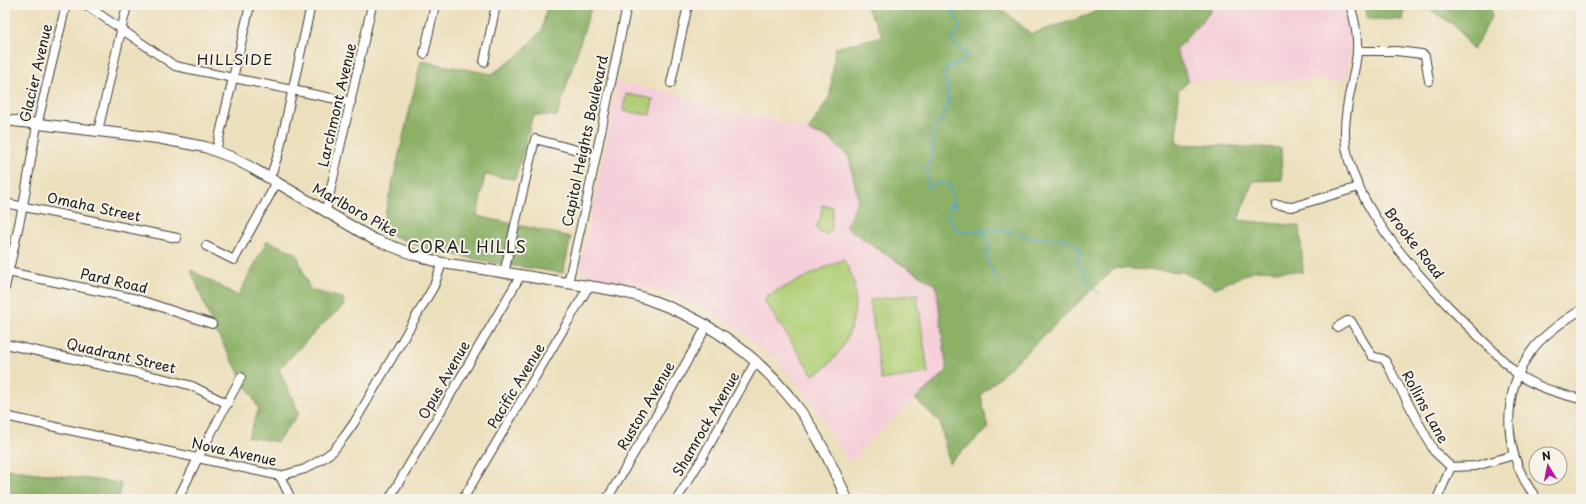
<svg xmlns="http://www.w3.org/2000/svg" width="1586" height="504" font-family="'Playpen Sans',sans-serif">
  <rect width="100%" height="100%" fill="#f7f3e8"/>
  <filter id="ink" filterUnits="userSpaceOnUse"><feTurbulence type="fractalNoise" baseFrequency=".025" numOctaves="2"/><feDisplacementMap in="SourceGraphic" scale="8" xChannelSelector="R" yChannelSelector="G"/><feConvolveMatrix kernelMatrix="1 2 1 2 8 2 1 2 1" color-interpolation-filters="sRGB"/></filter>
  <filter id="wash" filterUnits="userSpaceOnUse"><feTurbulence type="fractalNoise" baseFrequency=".012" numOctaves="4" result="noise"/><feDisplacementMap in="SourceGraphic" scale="16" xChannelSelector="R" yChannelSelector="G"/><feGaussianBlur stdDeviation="0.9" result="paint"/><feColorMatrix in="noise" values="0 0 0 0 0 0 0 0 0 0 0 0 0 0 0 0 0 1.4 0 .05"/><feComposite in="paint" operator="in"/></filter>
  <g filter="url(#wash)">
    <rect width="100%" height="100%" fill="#ecdfbc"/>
    <g fill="#f5cfd9">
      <polygon points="1217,5 1342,5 1349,27 1350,55 1345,80 1189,81 1176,50"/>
      <polygon points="614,82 678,93 718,111 769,118 829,138 849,157 858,199 847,227 891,258 936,285 947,371 887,424 850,462 802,388 776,360 727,321 707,310 660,291 619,281 587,276 580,267 598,184 616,93"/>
    </g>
    <g fill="#afcd74" stroke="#667448">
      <polygon points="626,94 653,99 650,115 623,111"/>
      <polygon points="822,205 833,207 831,231 825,235 819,232 816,227 821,218"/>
      <path d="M843,259C846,265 850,270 852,276C861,306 851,343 828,365C824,369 818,372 813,375L765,302L766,296Z"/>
      <polygon points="917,294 928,373 881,380 870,300"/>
    </g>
    <g fill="#8bb066" stroke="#546641">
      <polygon points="547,5 592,5 557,116 533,115 515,179 485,175 477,216 571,237 563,273 495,263 429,250 381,231 421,61 492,74 519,55 542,30"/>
      <polygon points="865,5 997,5 1031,34 1089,15 1104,5 1205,5 1212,10 1176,50 1189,81 1178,92 1177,144 1281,148 1282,180 1253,181 1238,220 1300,226 1303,272 1256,270 1215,288 1183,272 1115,268 981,395 988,429 949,463 940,422 915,399 947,371 936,285 891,258 846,227 858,199 849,157 829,138 808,131 830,96 835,48 883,36"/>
      <polygon points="1364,5 1405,5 1403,20 1368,19"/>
      <polygon points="1410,5 1491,5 1492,16 1473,50 1458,28 1431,10"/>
      <polygon points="267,241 296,253 310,290 343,298 344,305 323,324 279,369 299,413 277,442 248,437 259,409 212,324 191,270 238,296"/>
      <polygon points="5,469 121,483 119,499 5,499"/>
    </g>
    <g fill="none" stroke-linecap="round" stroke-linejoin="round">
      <g stroke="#51a6cd" stroke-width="1.5">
        <polyline points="949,5 960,26 959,31 952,38 953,43 967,53 967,56 957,65 948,66 944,73 949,100 943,117 935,127 932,137 932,155 927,169 927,187 928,189 936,183 949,185 951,188 952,197 957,207 950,204 948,206 947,216 957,230 965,232 999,229 1004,232 1017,232 1026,237 1032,238 1036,237 1048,239 1066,238 1081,250 1081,254 1075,261 1083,269 1086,281 1090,286 1100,294"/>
        <path d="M981,231C996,248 984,248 987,260C989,266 994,273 996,280"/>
      </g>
    </g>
  </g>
  <g filter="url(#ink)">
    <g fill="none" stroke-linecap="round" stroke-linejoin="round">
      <g stroke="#3b3934" stroke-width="10">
        <g id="minor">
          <polyline points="86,5 175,66 351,102"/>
          <path d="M1350,5C1355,20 1358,37 1357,53C1354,81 1344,107 1345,136C1349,221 1461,318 1518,375C1537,387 1559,394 1581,399"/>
          <polyline points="1357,51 1396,51 1422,54 1425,56 1429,81"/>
          <polyline points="424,54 435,5"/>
          <polyline points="484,62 496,5"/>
          <polyline points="671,83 688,5"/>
          <polyline points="98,131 127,5"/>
          <polyline points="216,151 250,5"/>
          <polyline points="270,178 279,152 311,5"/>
          <polyline points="5,203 177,238"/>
          <polyline points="1276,205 1292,207 1359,187"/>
          <polyline points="326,210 372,5"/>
          <polyline points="206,246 234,260 277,182"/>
          <polyline points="8,272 137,299 212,324"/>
          <polyline points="504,273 535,139 596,155"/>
          <polyline points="568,283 588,195 627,5"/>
          <polyline points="5,288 23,206 37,125 66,5"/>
          <polyline points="1337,327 1347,321 1351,321 1372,356 1383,359 1386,362 1434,451 1451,467 1476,466 1514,455"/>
          <polyline points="5,344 174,381 192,386 228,404"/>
          <polyline points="5,416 280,476 305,469 322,459 333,451 344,437 354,423 434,286 442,263"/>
          <polyline points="280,476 291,499"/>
          <polyline points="178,499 198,458 241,377"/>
          <polyline points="389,499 521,275"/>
          <polyline points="463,499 589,286"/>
          <polyline points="607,499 656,416 707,326"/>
          <polyline points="677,499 701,460 756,361"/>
          <polyline points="1437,499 1451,467"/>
          <path d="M1537,499C1504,457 1499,399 1530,353C1542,335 1563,321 1581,310"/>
        </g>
      </g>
      <g stroke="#3b3934" stroke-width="12">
        <path id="major" d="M5,120L157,138L205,147L231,157L252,168L373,239L415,255L442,263C484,269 526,276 567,283C596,287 626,291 653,301C712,322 761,358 799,409C819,436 833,468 847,499"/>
      </g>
      <use href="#minor" stroke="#fff" stroke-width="8"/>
      <use href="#major" stroke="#fff" stroke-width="10"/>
    </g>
  </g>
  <g text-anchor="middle" stroke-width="4" stroke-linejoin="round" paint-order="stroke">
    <g font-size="14" fill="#1c1c1c" stroke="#f7f3e8">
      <text transform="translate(36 73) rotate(-77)" y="5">Glacier Avenue</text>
      <text transform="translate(337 105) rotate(-77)" y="5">Larchmont Avenue</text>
      <text transform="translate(585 141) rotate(-78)" y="5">Capitol Heights Boulevard</text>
      <text transform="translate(94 207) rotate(12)" y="5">Omaha Street</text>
      <text transform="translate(355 210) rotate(29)" y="5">Marlboro Pike</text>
      <text transform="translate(1414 243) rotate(52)" y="5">Brooke Road</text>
      <text transform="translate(114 281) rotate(13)" y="5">Pard Road</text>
      <text transform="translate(121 356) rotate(13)" y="5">Quadrant Street</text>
      <text transform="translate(444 380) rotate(-60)" y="5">Opus Avenue</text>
      <text transform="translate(516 386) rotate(-59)" y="5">Pacific Avenue</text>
      <text transform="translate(646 406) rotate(-60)" y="5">Ruston Avenue</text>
      <text transform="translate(1425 407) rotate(61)" y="5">Rollins Lane</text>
      <text transform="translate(706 424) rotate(-60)" y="5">Shamrock Avenue</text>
      <text transform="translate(234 452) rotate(12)" y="5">Nova Avenue</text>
    </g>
    <g font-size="15" letter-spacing="1" fill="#1c1c1c" stroke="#f7f3e8">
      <text x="235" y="65">HILLSIDE</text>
    </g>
    <g font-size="16" letter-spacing="1" fill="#1c1c1c" stroke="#f7f3e8">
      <text x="467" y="253">CORAL HILLS</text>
    </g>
  </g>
  <rect width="1586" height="504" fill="none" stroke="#f7f3e8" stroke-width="20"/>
  <g transform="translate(1548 466) rotate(350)"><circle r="19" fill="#f7f3e8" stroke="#9f9d96"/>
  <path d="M0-3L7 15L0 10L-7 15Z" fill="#b5179e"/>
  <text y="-6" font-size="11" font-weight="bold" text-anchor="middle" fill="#1c1c1c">N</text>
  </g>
</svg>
